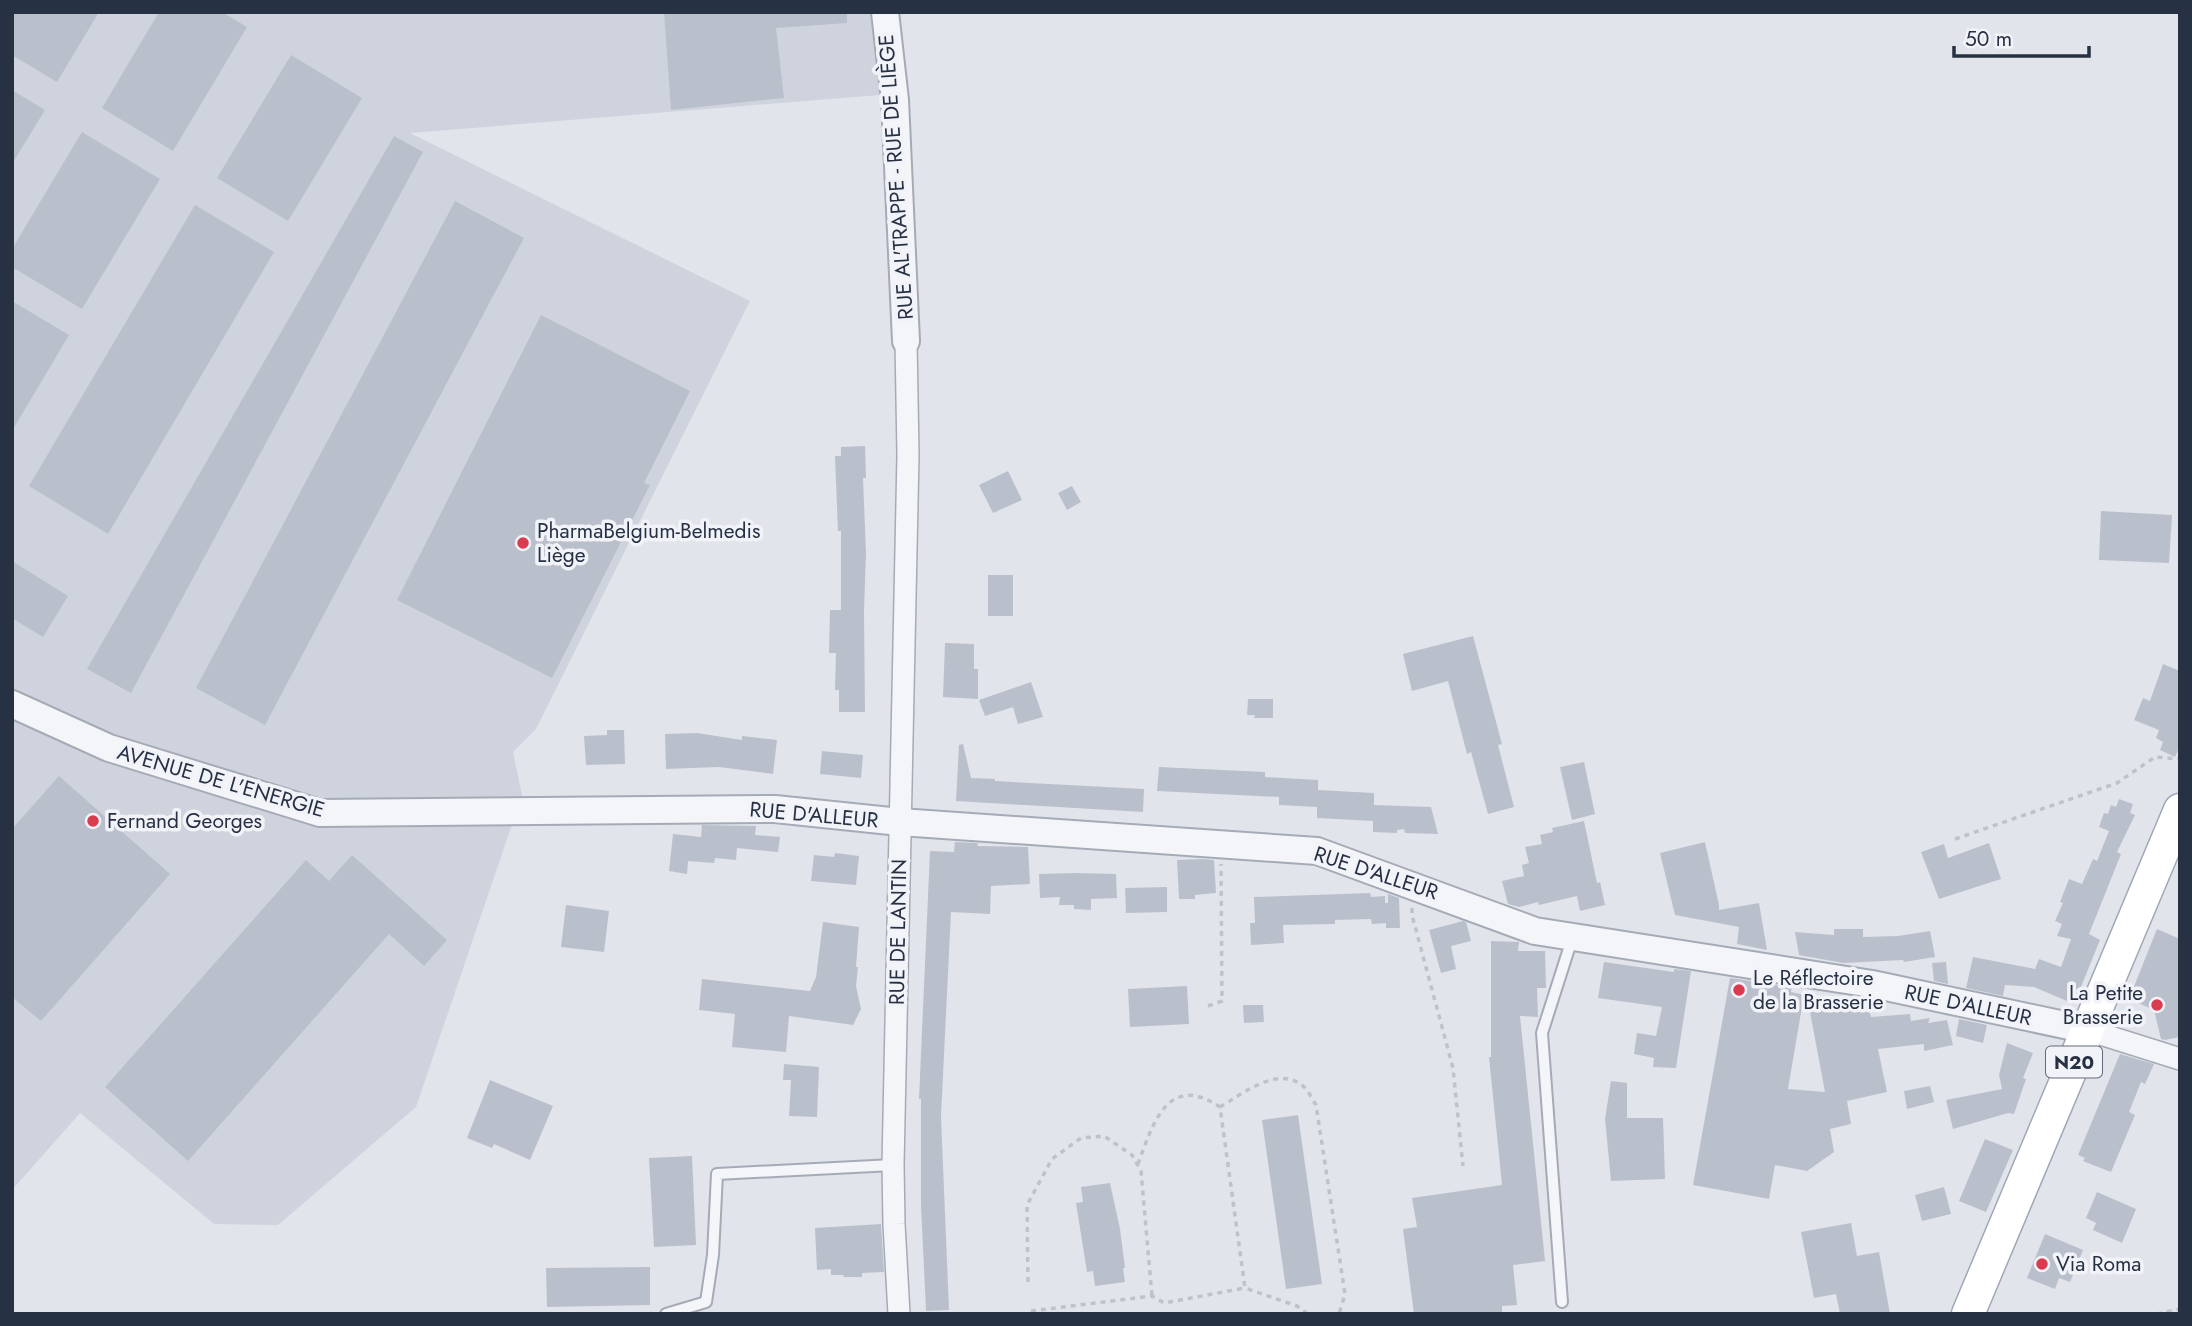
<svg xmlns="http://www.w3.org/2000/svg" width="2192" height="1326" font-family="Jost,sans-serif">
  <rect width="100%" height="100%" fill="#e1e4eb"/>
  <polygon fill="#cfd3dd" points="12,12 872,12 879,95 410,133 750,301 536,729 513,752 522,795 416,1107 278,1225 214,1224 80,1113 12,1190"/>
  <g fill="#bac0cb">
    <polygon points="12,12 99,12 57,82 12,55"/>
    <polygon points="159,12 222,12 247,27 173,151 102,108"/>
    <polygon points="664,12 847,12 847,23 776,28 784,98 671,110"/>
    <polygon points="291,55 362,98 288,221 217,178"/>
    <polygon points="12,90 45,110 12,164"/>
    <polygon points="82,132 160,179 82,309 12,267 12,249"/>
    <polygon points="394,136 423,152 131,693 87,669"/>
    <polygon points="455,201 524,238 265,725 196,688"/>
    <polygon points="195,205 274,252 108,534 29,486"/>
    <polygon points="12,301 69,335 12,431"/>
    <polygon points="541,315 690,391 644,483 650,485 552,678 397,600"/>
    <polygon points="865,446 866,478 863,478 866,553 864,611 865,712 839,712 839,690 835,690 836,653 829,653 830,610 841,610 841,531 838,531 835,456 841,456 841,447"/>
    <polygon points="1008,471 1022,500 993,513 979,485"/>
    <polygon points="1072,486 1081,502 1067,510 1058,493"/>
    <polygon points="2101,511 2172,515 2169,563 2099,560"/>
    <polygon points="12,561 68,596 43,637 12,618"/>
    <rect x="988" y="575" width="25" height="41"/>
    <polygon points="1473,636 1502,744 1498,745 1514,807 1488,814 1471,752 1467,754 1448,681 1412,691 1403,654"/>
    <polygon points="945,643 974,644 974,669 978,669 978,699 943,697"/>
    <polygon points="2163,664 2180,671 2180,746 2175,757 2160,750 2163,742 2156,738 2159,730 2134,720 2143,698 2150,701"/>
    <polygon points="1031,682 1043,717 1018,724 1013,707 985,716 979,700"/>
    <polygon points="1248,699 1273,699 1273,718 1254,718 1255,715 1247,715"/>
    <polygon points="607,730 624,730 625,764 586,765 584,736 607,735"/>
    <polygon points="697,733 742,740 742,736 777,740 773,774 719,767 666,769 665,734"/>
    <polygon points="963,744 971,778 995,779 995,781 1144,789 1143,812 956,801 959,745"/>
    <polygon points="822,751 863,755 861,778 820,774"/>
    <polygon points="1584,762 1595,814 1572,820 1560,767"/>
    <polygon points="1159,767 1265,772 1265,777 1318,780 1318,790 1374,793 1374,805 1431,807 1438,834 1405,833 1404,829 1397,830 1397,833 1373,832 1373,821 1317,818 1317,807 1279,805 1279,797 1157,791"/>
    <polygon points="59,776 170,874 41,1021 12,997 12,829"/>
    <polygon points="2119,799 2133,804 2130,813 2135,815 2117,852 2121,854 2089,934 2100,940 2074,1004 2034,987 2005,985 2003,996 1966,988 1973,957 2035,969 2039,959 2061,967 2071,939 2057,936 2062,924 2055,921 2063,903 2060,902 2069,879 2082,884 2093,859 2097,861 2109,831 2099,827 2104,813 2108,814 2111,805 2116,807"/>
    <polygon points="1584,821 1597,883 1600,882 1605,905 1580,911 1577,896 1539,905 1538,902 1519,907 1508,904 1502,881 1524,876 1522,865 1529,863 1525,847 1542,844 1540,835 1553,832 1552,828"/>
    <polygon points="702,825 756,826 755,835 780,837 778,852 737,848 736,860 715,858 714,863 688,861 687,874 669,871 673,834 701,837"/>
    <polygon points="955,842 978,843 977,846 1028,847 1030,884 991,886 990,914 951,912 941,1117 949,1310 926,1311 921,1205 921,1099 919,1099 930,851 954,852"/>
    <polygon points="1705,842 1719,905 1719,910 1759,903 1767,950 1737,944 1739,927 1675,915 1660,853"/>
    <polygon points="1989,843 2001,879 1939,899 1921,852 1944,844 1948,858"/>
    <polygon points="835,853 859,856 856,885 811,881 814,855 834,857"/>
    <polygon points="352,855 447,940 424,966 389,934 188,1161 105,1087 306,860 329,881"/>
    <polygon points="1203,859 1214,860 1216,893 1195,895 1195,899 1179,899 1177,860"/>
    <polygon points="1075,873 1116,874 1117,898 1091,899 1091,910 1074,909 1074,905 1059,905 1060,897 1040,898 1039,874"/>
    <polygon points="1167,887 1167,912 1126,913 1125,888"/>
    <polygon points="1370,893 1371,897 1385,896 1385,903 1388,903 1388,894 1399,898 1400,928 1386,928 1386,923 1372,924 1371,919 1335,920 1335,924 1283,925 1284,943 1251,945 1250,923 1255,923 1254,897"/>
    <polygon points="566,905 609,911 604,952 561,947"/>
    <polygon points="1463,921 1466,922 1471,941 1451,946 1456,969 1441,973 1429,930"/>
    <polygon points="823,922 859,927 856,967 858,967 856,986 861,1009 853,1025 789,1016 786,1052 732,1047 735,1014 699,1010 702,979 810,991 816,977"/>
    <polygon points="1834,929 1863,929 1863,937 1898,936 1930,931 1935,957 1904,962 1903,960 1843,963 1799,955 1795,932 1834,935"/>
    <polygon points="2157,929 2180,939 2180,1037 2165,1040 2161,1039 2154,1010 2129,999"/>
    <polygon points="1491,941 1519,942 1518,951 1545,951 1546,988 1537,988 1538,1017 1520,1016 1545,1261 1513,1265 1517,1305 1502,1306 1502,1314 1414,1314 1403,1229 1417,1227 1412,1198 1502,1185 1489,1057 1491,1057"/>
    <polygon points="1604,962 1674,972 1674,969 1691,971 1676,1068 1653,1067 1654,1058 1634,1054 1637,1033 1656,1036 1662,1007 1598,998"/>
    <polygon points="1946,962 1948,984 1934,981 1932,963"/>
    <polygon points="1730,978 1792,987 1791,992 1804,995 1788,1089 1825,1092 1807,996 1869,1009 1871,1017 1910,1014 1911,1021 1930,1018 1928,1023 1947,1020 1953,1045 1924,1051 1924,1044 1878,1049 1887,1092 1847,1101 1851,1124 1830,1129 1834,1152 1807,1171 1775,1165 1769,1199 1693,1185"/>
    <polygon points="1187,986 1189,1024 1130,1027 1128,989"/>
    <polygon points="1243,1005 1263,1005 1264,1022 1244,1023"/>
    <polygon points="1959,1019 1987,1025 1983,1043 1956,1036"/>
    <polygon points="2007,1043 2033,1053 2023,1078 2026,1079 2014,1114 2008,1113 1953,1129 1946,1100 2002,1089 1999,1075"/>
    <polygon points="2120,1054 2154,1064 2145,1084 2141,1082 2129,1112 2135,1115 2111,1172 2083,1161 2085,1158 2078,1155"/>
    <polygon points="784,1064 819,1067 817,1117 789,1116 791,1080 783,1080"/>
    <polygon points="490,1080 553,1106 530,1160 494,1144 492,1148 467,1138"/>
    <polygon points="1611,1081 1627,1083 1627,1118 1663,1118 1665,1179 1611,1181 1605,1119"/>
    <polygon points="1930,1086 1934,1102 1907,1109 1904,1091"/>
    <polygon points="1298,1115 1322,1284 1286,1289 1262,1120"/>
    <polygon points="1985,1139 2013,1150 1986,1212 1959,1201"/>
    <polygon points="692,1156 696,1245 654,1247 649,1158"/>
    <polygon points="1110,1183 1120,1229 1125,1268 1123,1268 1125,1282 1095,1286 1093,1271 1087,1272 1076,1203 1083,1202 1081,1187"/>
    <polygon points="1944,1187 1951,1214 1922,1221 1915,1195"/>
    <polygon points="2097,1192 2136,1209 2122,1243 2093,1230 2096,1223 2086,1218"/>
    <polygon points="1851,1223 1857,1256 1879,1252 1890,1314 1840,1314 1836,1294 1814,1298 1801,1232"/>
    <polygon points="881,1224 884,1272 862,1273 862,1277 844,1277 843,1275 831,1275 831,1269 817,1270 815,1228"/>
    <polygon points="2045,1234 2083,1250 2070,1282 2059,1278 2055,1289 2027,1278"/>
    <polygon points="650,1267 650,1305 547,1307 546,1268"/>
  </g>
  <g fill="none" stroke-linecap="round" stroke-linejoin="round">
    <g stroke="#a5abb6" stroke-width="14">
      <g id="service">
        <polyline points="1562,1302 1542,1033 1573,936"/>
        <polyline points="666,1314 706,1302 713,1255 717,1174 893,1165"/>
      </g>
    </g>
    <g stroke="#a5abb6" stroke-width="24">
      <g id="minor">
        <polyline points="2088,1030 2180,1059"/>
        <polyline points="899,1314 894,1224 893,1165 908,455 906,341"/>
      </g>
    </g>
    <g stroke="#a5abb6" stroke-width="30">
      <g id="tertiary">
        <polyline points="885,12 895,100 906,341"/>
        <polyline points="12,704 109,748 320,813 775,809 900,822 1317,851 1535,931 1872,984 2088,1030"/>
      </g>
    </g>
    <g stroke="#9fa8b8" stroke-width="35">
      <polyline id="primary" points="1968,1314 2180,810"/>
    </g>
    <g stroke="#bfc2ca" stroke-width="3.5" stroke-dasharray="5 5" stroke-linecap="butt">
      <polyline points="1955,839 2117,783 2155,757 2180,759"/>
      <polyline points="1412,908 1412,915 1453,1068 1463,1166"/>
      <polyline points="1208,1006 1222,1001 1221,864"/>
      <path d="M1220,1107C1242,1094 1278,1065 1303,1086C1308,1090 1312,1099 1316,1105L1345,1294L1339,1314"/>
      <path d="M1138,1164C1153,1123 1168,1072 1220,1107L1245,1288L1297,1306L1308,1314"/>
      <polyline points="1028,1282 1027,1205 1052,1159 1081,1138 1104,1136 1132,1155 1141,1171 1152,1296"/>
      <polyline points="1031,1311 1152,1296 1164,1303 1245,1288"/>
      <polyline points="2157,1314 2180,1309"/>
    </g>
    <use href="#service" stroke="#f4f5f9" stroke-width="10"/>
    <use href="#minor" stroke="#f4f5f9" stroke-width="21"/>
    <use href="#tertiary" stroke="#f4f5f9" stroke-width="26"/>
    <use href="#primary" stroke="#fff" stroke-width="32"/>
  </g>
  <g fill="#db3b4f" stroke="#f1f3f8" stroke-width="2.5">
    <circle cx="523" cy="543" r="7"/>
    <circle cx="93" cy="821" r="7"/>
    <circle cx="1739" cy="990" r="7"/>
    <circle cx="2157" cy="1005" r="7"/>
    <circle cx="2042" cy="1264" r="7"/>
  </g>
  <g text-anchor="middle" stroke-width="7" stroke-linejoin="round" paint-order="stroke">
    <rect fill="#f1f3f8" stroke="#646b7a" stroke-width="2" x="2046" y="1046.5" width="56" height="31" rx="5"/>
    <g font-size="19" font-weight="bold" fill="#273144">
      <text x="2074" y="1069">N20</text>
    </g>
    <g font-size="21" fill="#273144" stroke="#f1f3f8">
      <text transform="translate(896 177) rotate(-94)" y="7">RUE AL'TRAPPE - RUE DE LIÈGE</text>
      <text transform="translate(221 781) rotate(16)" y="7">AVENUE DE L'ENERGIE</text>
      <text transform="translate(814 815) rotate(5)" y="7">RUE D'ALLEUR</text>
      <text transform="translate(1376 873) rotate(18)" y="7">RUE D'ALLEUR</text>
      <text transform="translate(898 932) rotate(-89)" y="7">RUE DE LANTIN</text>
      <text transform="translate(1968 1005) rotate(12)" y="7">RUE D'ALLEUR</text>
    </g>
    <g font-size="21" fill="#273144" stroke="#f1f3f8" text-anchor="start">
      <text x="537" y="538">PharmaBelgium-Belmedis<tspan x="537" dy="24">Liège</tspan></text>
      <text x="107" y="828">Fernand Georges</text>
      <text x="1753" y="985">Le Réflectoire<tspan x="1753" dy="24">de la Brasserie</tspan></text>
      <text x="2143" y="1000" text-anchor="end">La Petite<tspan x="2143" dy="24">Brasserie</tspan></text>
      <text x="2056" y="1271">Via Roma</text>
    </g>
  </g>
  <rect width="2192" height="1326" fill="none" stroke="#273144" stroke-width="28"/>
  <path d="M1954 46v10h135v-10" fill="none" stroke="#273144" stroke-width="3.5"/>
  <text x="1965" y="46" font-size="21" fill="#273144" stroke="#f1f3f8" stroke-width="5" paint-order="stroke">50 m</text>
</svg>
